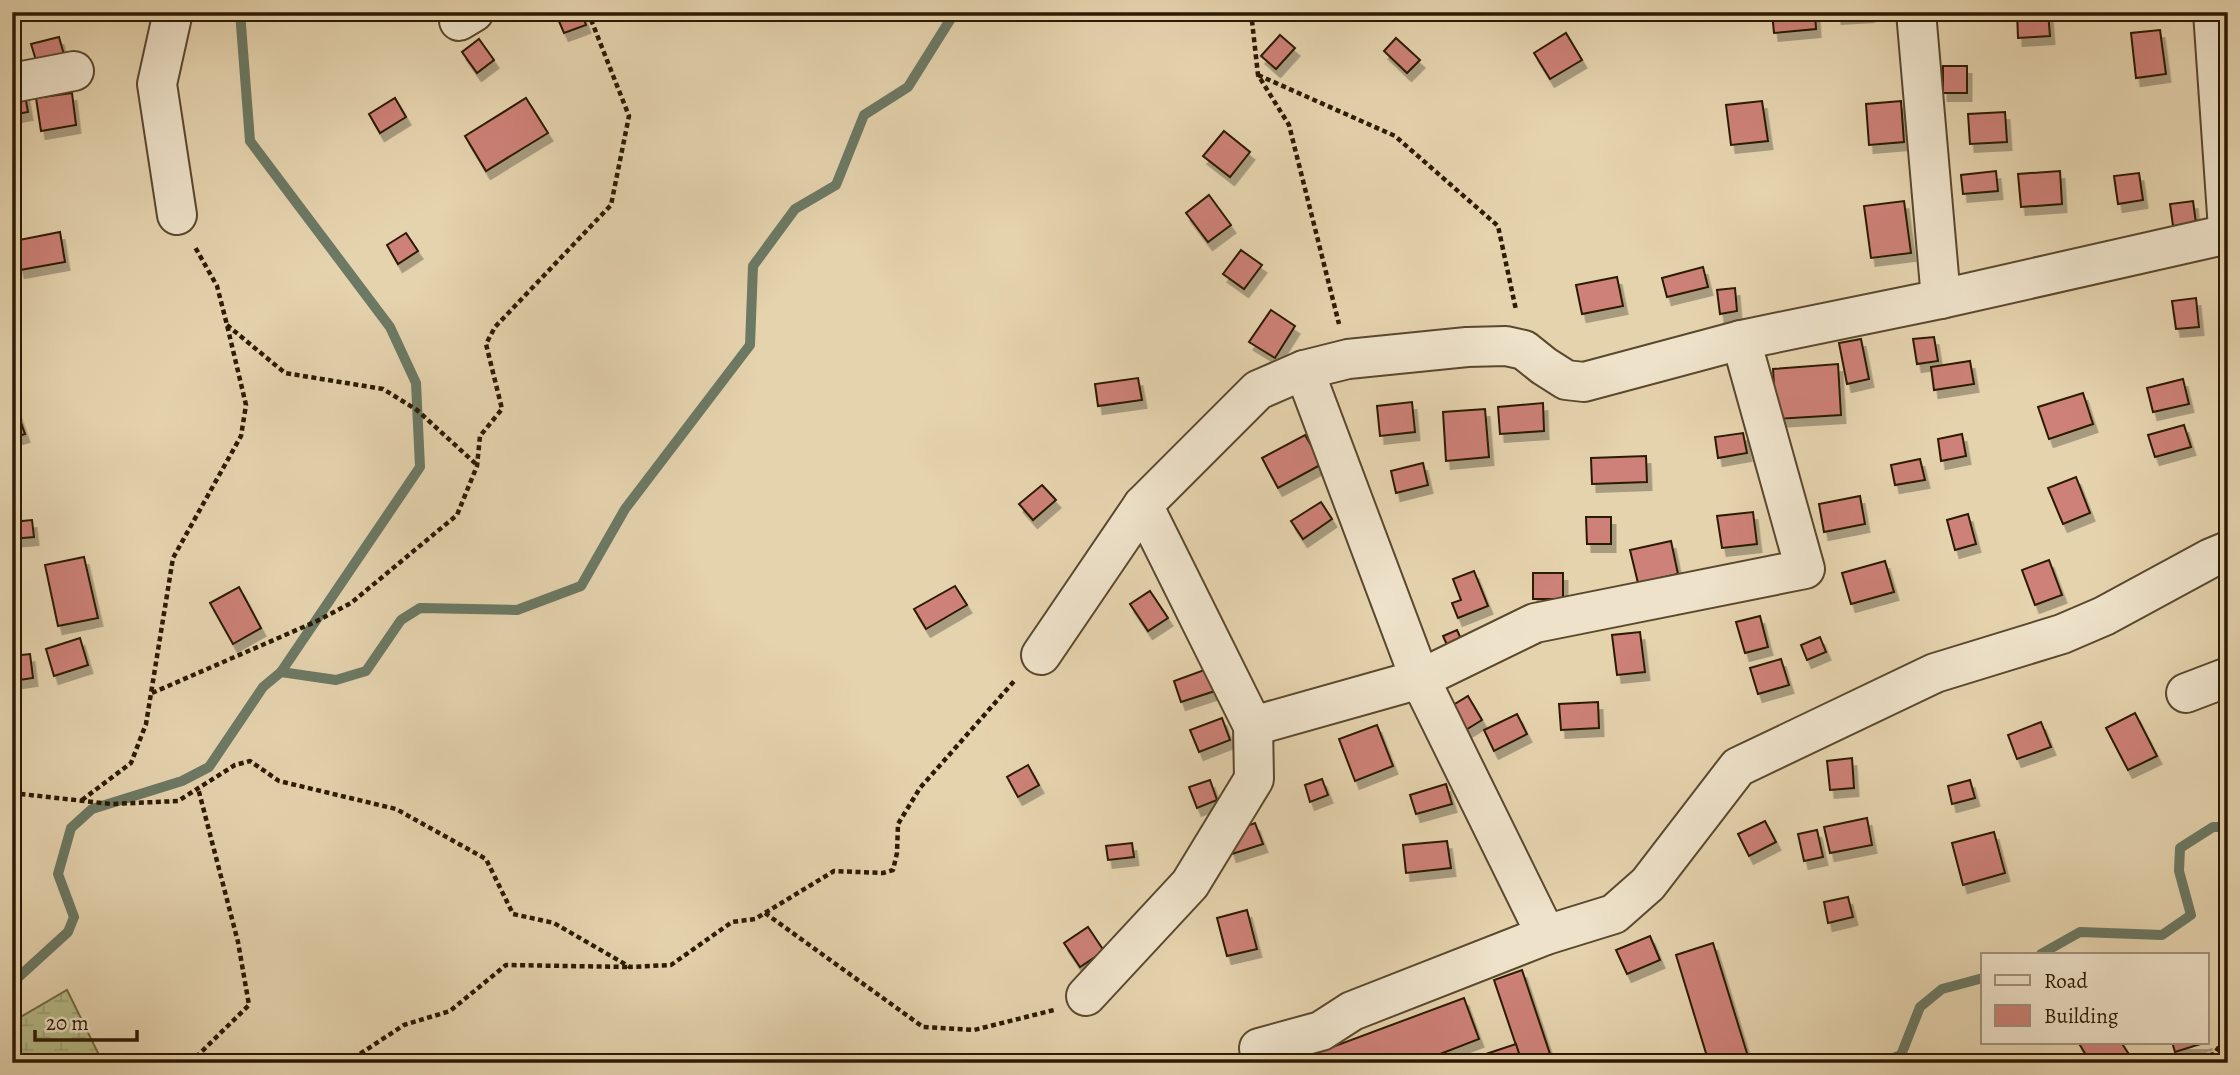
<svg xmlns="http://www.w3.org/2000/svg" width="2240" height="1075" font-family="Alegreya,serif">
  <defs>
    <pattern id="wetland-marsh" width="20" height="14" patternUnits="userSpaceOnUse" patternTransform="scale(1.75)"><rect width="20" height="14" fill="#b6bc8a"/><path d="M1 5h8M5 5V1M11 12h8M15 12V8" fill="none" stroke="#9da175"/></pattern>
    <filter id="shadow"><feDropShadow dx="4.5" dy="8" stdDeviation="0" flood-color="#0004"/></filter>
  </defs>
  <rect width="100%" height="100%" fill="#e5d3ae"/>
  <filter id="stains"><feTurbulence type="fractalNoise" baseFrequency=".00286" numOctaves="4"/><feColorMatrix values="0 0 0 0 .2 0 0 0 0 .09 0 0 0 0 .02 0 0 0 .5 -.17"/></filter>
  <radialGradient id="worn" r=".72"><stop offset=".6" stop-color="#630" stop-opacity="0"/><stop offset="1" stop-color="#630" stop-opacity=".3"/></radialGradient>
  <polygon fill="url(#wetland-marsh)" stroke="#716b46" stroke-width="2" points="67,990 103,1063 12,1063 12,1022"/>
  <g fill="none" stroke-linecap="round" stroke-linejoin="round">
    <g stroke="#6c7964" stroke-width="10">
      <polyline points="240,12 250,141 390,327 416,383 420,467 281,672"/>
      <polyline points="2041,954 2080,932 2162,935 2191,915 2179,871 2180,848 2213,827 2228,827"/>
      <polyline points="12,983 68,932 74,917 58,874 71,828 92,809 182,781 209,767 263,687 281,672 336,680 366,671 401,620 420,608 517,610 581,586 625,509 750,345 753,266 795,209 836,185 864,115 908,87 955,12"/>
      <polyline points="1881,1063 1901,1055 1920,1007 1942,989 1983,978"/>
    </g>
  </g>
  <g fill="#cd8178" stroke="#2c1a02" stroke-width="2" filter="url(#shadow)">
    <polygon points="555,12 581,12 586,25 564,33"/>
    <polygon points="1772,12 1815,12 1816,29 1774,33"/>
    <polygon points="1837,12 1868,12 1869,14 1837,16"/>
    <polygon points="2017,12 2048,12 2050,36 2018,38"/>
    <polygon points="2160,30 2166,74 2136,78 2131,33"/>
    <polygon points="1566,33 1582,60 1550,79 1534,53"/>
    <polygon points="1280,35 1295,48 1276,69 1261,56"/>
    <polygon points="59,37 66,62 39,70 31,44"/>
    <polygon points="1396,38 1420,60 1407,73 1384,51"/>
    <polygon points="479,39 494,60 477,73 462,52"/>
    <rect x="1943" y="66" width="24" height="27"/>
    <polygon points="24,90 28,112 12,115 12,92"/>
    <polygon points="72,93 76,125 41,131 36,98"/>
    <polygon points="395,98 406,117 380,133 369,114"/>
    <polygon points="526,98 548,133 486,171 465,136"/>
    <polygon points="1762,101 1768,141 1731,145 1726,105"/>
    <polygon points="1901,101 1904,142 1869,145 1866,104"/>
    <polygon points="2005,112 2007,142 1970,144 1968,114"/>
    <polygon points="1224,131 1250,152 1230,177 1203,156"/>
    <polygon points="1996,171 1998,191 1963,194 1961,175"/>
    <polygon points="2060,171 2062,204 2021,207 2018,174"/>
    <polygon points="2139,173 2143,200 2118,204 2114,176"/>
    <polygon points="1209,195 1231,225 1208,242 1186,213"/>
    <polygon points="1904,201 1911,253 1871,258 1864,206"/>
    <polygon points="2193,201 2196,223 2173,226 2170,204"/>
    <polygon points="60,232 65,262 20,270 14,241"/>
    <polygon points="406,233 418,251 398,264 387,245"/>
    <polygon points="1241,250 1262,265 1244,289 1223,274"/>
    <polygon points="1703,267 1708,287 1667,297 1662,278"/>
    <polygon points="1617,277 1623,306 1582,314 1576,285"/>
    <polygon points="1735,288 1737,311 1720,314 1717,290"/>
    <polygon points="2196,298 2199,327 2176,329 2172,301"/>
    <polygon points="1271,310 1295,326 1275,358 1249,342"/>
    <polygon points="1934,337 1938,361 1917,364 1913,339"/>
    <polygon points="1861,339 1869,379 1847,384 1839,343"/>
    <polygon points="1970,361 1974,384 1934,390 1931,367"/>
    <polygon points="1838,364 1841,415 1776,419 1773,369"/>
    <polygon points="1138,378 1142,400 1098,406 1095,384"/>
    <polygon points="2183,379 2189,404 2153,412 2147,388"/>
    <polygon points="2083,393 2093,424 2049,439 2038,407"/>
    <polygon points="12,397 25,434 12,438"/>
    <polygon points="1412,402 1415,432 1380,436 1377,406"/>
    <polygon points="1543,403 1544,431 1500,434 1498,407"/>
    <polygon points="1485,409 1489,457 1446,461 1443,412"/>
    <polygon points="2184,425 2191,447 2155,457 2148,435"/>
    <polygon points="1743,433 1747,453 1718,458 1715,437"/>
    <polygon points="1962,434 1966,456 1941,461 1938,439"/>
    <polygon points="1305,435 1322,464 1278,488 1262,458"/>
    <polygon points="2228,451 2228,477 2225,477 2220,453"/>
    <polygon points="1646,456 1647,482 1592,484 1591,458"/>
    <polygon points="1920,459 1925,480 1895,485 1891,465"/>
    <polygon points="1423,463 1428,485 1396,493 1391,471"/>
    <polygon points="2076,477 2090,513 2063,524 2048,488"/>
    <polygon points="1042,485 1056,500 1033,520 1019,504"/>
    <polygon points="1860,496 1865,524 1824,532 1819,504"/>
    <polygon points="1321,502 1332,519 1303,539 1291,521"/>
    <polygon points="1753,512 1757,544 1722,548 1717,516"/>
    <polygon points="1968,514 1976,544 1955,550 1947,520"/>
    <polygon points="1586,517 1611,517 1611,544 1587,544"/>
    <polygon points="32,520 34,537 12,539 12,522"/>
    <polygon points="1671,541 1678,574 1638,583 1630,550"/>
    <polygon points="84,557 98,618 58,626 45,565"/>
    <polygon points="2049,560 2062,595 2035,605 2022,570"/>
    <polygon points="1885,561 1894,592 1851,604 1842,573"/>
    <polygon points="1474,571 1488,606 1458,618 1452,603 1461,600 1453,579"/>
    <rect x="1533" y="573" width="30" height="26"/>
    <polygon points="955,586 967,605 926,629 914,609"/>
    <polygon points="239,587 261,628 233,644 210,603"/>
    <polygon points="1150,591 1168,618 1148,631 1130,604"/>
    <polygon points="1760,616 1768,647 1745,653 1736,622"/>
    <polygon points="1457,630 1466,650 1452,656 1443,636"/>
    <polygon points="1640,632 1645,672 1617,675 1612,635"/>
    <polygon points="1820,637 1826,652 1807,660 1801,645"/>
    <polygon points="80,638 88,665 54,676 46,649"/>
    <polygon points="30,654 33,678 12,681 12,656"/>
    <polygon points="1781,659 1789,685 1758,694 1750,668"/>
    <polygon points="1207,669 1215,691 1181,702 1174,681"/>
    <polygon points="1468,696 1482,720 1459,734 1445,710"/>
    <polygon points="1598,702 1599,728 1561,730 1559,704"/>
    <polygon points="2135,713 2157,756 2128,770 2106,728"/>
    <polygon points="1517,714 1527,734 1494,751 1484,730"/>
    <polygon points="1222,718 1230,740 1199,752 1190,730"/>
    <polygon points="2041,722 2051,747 2017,759 2008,735"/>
    <polygon points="1377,725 1393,766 1355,781 1339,739"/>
    <polygon points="1852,758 1854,788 1830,790 1827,761"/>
    <polygon points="1028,765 1039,785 1018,797 1007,777"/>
    <polygon points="1322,779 1328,795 1310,802 1305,785"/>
    <polygon points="1210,780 1217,800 1197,808 1189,787"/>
    <polygon points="1970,780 1975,798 1952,804 1948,786"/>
    <polygon points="1446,784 1452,804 1416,814 1410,795"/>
    <polygon points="1867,818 1872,845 1830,853 1824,827"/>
    <polygon points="1765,821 1776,842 1749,856 1738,834"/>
    <polygon points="1255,823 1263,844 1232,854 1226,834"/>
    <polygon points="1817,830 1823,857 1804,861 1798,834"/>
    <polygon points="1994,832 2005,873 1963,885 1952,843"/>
    <polygon points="1447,841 1451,868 1406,873 1403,845"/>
    <polygon points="1132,843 1134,857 1108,860 1106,846"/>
    <polygon points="1848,897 1853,917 1828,923 1824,902"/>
    <polygon points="1247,910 1257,949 1227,956 1217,918"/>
    <polygon points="1088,927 1104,951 1080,967 1064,943"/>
    <polygon points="1650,936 1660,960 1627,974 1616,950"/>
    <polygon points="1713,943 1750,1063 1709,1063 1676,955"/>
    <polygon points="1522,970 1553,1063 1522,1063 1494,980"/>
    <polygon points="1464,998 1479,1039 1417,1063 1302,1063 1300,1059"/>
    <polygon points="2207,1040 2207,1042 2175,1052 2172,1042 2207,1042"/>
    <polygon points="2078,1042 2121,1042 2132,1059 2126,1063 2091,1063"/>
    <polygon points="1516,1044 1522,1063 1482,1063 1480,1056"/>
  </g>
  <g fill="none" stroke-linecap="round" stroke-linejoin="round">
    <g stroke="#5a482d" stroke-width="42">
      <g id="minor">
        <polyline points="173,12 157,84 177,215"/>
        <polyline points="459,12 459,21 474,12"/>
        <polyline points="1916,12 1941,299"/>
        <polyline points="2213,12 2228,229"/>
        <polyline points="12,83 74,71"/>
        <polyline points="1304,370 1420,679 1546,935"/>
        <polyline points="1041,655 1143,505 1258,390 1304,370 1348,359 1467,347 1506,346 1524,350 1544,366 1566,380 1584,382 1741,340 1941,299 2228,234"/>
        <polyline points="2186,693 2228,677"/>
        <polyline points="1253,726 1420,679 1535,623 1805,569 1741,340"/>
        <polyline points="1086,996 1190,884 1254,779 1253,726 1143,505"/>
        <polyline points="1259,1048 1321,1031 1352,1011 1546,935 1614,914 1648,884 1738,767 1935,673 2062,634 2104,616 2211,558 2228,551"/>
      </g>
    </g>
    <g stroke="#2c1a02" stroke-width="4.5" stroke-dasharray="5 3.5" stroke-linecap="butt">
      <polyline points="1251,12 1258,75 1289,125 1339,324"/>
      <polyline points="1258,75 1395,136 1498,226 1516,310"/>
      <polyline points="227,325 285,373 383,389 417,410 477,465"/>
      <polyline points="152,693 315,622 351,603 457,515 477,466 480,436 502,409 486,344 495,327 611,205 629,116 588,12"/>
      <polyline points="12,793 111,804 178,801 235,765 250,761 279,781 396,809 486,859 513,914 554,923 630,967 671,965 732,922 755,919 834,871 883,873 893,870 897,853 898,824 920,788 1016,679"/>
      <polyline points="82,800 131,763 146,724 173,558 241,436 246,405 227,325 217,286 195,247"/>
      <polyline points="765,913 923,1027 974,1030 1054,1010"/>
      <polyline points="190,1063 249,1005 238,942 198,788"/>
      <polyline points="346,1063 404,1025 450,1011 506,965 629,967"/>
      <polyline points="2185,1063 2214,1054 2228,1034"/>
    </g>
    <use href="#minor" stroke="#eee2ca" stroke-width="38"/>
  </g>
  <rect width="2240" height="1075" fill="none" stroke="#e5d3ae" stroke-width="42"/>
  <rect x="14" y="14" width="2212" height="1047" fill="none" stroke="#2c1a02" stroke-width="3.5"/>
  <rect x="21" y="21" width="2198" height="1033" fill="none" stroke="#2c1a02" stroke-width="2"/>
  <rect x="1981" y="953" width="228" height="91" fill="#eee2ca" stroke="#a0927a" stroke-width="2"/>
  <rect x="1995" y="975" width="35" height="10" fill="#eee2ca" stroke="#a0927a" stroke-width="2"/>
  <text x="2044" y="988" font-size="21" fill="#2c1a02">Road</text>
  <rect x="1995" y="1005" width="35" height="21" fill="#cd8178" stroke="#a0927a" stroke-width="2"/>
  <text x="2044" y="1023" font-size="21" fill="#2c1a02">Building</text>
  <path d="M35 1030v10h102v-10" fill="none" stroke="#2c1a02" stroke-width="3.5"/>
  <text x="46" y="1030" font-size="21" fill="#2c1a02" stroke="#eee2ca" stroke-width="5" paint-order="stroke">20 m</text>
  <rect width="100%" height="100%" filter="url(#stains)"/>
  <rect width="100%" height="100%" fill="url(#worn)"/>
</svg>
